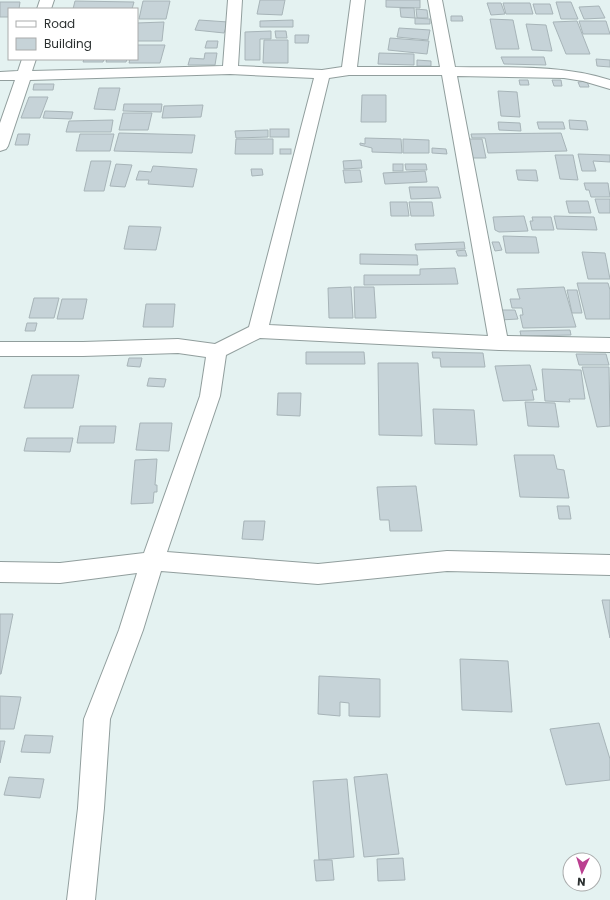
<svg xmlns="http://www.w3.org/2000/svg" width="610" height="900" font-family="Poppins,sans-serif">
  <rect width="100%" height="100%" fill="#e4f2f1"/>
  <g fill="#c6d3d8" stroke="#a7b4b8">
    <polygon points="260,0 285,0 282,15 257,14"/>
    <polygon points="386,0 420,0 420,8 386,7"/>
    <polygon points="75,1 134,2 132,9 73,9"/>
    <polygon points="143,1 170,1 166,19 139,19"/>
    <polygon points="0,2 20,2 19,9 9,9 9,17 0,17"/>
    <polygon points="556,2 571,2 578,19 561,19"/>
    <polygon points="487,3 501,3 505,14 491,15"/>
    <polygon points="503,3 530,3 533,14 506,14"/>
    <polygon points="533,4 550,4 553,14 536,14"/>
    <polygon points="599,6 605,18 584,19 579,7"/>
    <polygon points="400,8 414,8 415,18 401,17"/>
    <polygon points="416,9 427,10 428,18 417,18"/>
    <polygon points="451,16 462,16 463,21 451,21"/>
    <polygon points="415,18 430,19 430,24 415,24"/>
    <polygon points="490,19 513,20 519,49 496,49"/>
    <polygon points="199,20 228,22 224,33 195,30"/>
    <polygon points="293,20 293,27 260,27 260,21"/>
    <polygon points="577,21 590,54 566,54 553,22"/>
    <polygon points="579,21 606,21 610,34 583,34"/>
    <polygon points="164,22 162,41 137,41 137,23"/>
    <polygon points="526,24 546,25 552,51 532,50"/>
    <polygon points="399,28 430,30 428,40 397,37"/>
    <polygon points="271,31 271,39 260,39 260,60 245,60 245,32"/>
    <polygon points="275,31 286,31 287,38 276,38"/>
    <polygon points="295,35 309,35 308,43 295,43"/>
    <polygon points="390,38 429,41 427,54 388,50"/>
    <polygon points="264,40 288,40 288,63 263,63"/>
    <polygon points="207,41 218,41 217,48 205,48"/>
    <polygon points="137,45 165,45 160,63 129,63 130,59 137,59"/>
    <polygon points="205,53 217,53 215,65 188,65 190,58 204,59"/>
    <polygon points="379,53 414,54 414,65 378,64"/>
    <polygon points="501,57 544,57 546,65 504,64"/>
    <polygon points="84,59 104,59 103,62 83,62"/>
    <polygon points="107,59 127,59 126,62 106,62"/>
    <polygon points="596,59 610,60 610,67 597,66"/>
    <polygon points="417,60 431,61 431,66 417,66"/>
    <polygon points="519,80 528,80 529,85 520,85"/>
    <polygon points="552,80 561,80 562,86 554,86"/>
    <polygon points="587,81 589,87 580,87 578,82"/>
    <polygon points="34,84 54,84 53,90 33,90"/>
    <polygon points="99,88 120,88 115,110 94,109"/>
    <polygon points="498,91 517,92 520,117 501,116"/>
    <polygon points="362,95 386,95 386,122 361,122"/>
    <polygon points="29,97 48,97 40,118 21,118"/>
    <polygon points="124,104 162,104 161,112 123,111"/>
    <polygon points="203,105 201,117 162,118 164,106"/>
    <polygon points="45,111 73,112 71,119 43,118"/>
    <polygon points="123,113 152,113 148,130 119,130"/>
    <polygon points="113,120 111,132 66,132 69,121"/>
    <polygon points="569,120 586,121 588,130 570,129"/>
    <polygon points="498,122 520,123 521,131 499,130"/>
    <polygon points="537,122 563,122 565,129 539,129"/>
    <rect x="270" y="129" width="19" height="8"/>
    <polygon points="268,130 268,137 236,138 235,131"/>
    <polygon points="119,133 195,135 192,153 114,151"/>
    <polygon points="561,133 567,151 488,153 485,138 472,138 471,134"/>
    <polygon points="18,134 30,134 28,145 15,145"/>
    <polygon points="80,134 114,134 110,151 76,151"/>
    <polygon points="365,138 401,139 402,153 372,152 372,148 360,145 360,143 365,144"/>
    <polygon points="236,139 273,139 273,154 235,154"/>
    <polygon points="403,139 429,140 429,153 403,153"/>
    <polygon points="466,139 482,139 486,158 470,158"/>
    <polygon points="432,148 446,149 447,154 432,153"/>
    <rect x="280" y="149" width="11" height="5"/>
    <polygon points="578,154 610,155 610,162 593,161 596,171 582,171"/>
    <polygon points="555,155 573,155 578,180 560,179"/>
    <polygon points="361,160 362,168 344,169 343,161"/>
    <polygon points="91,161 111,161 104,191 84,191"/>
    <polygon points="116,164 132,165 125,187 110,186"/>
    <rect x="393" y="164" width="10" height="7"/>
    <polygon points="405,164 426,164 427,170 406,170"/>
    <polygon points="153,166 197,169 193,187 148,184 149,180 136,180 139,171 151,172"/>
    <polygon points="251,169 262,169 263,175 252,176"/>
    <polygon points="343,170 360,170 362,182 345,183"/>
    <polygon points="516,170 536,170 538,181 518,180"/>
    <polygon points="425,171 427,182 385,184 383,173"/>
    <polygon points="584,183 608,183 610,197 591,197 589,190 586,190"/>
    <polygon points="409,187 438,187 441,198 411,199"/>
    <polygon points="595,199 610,199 610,213 599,213"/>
    <polygon points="566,201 588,201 591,213 569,213"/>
    <polygon points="390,202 407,202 409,216 391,216"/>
    <polygon points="409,202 432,202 434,216 411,216"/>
    <polygon points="524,216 528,231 499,232 495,230 493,217"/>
    <polygon points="554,216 594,217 597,230 557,229"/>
    <polygon points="532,217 551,217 554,230 532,230 530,221 533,221"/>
    <polygon points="129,226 161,227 156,250 124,249"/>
    <polygon points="503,236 536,237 539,253 506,253"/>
    <polygon points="464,242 465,249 416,250 415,244"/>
    <polygon points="492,242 499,242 502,250 495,251"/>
    <polygon points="465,250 467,256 458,256 456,251"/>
    <polygon points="582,252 605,253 610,279 588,279"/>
    <polygon points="360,254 417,255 418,265 360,264"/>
    <polygon points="455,268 458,284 364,285 364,275 420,275 420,269"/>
    <polygon points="577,283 608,283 610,290 610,319 586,319"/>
    <polygon points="351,287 353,318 329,318 328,288"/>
    <polygon points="354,287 374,287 376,318 355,318"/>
    <polygon points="564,287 576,327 523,328 520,315 523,315 522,308 512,308 510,299 520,299 517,289"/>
    <polygon points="567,290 577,290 582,313 572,313"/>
    <polygon points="34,298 59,298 54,318 29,318"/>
    <polygon points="62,299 87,299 83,319 57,319"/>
    <polygon points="146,304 175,304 173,327 143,327"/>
    <polygon points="499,310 515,310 518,319 500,320"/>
    <polygon points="27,323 37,323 35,331 25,331"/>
    <polygon points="570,330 571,335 521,336 520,331"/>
    <polygon points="306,352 364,352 365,364 306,364"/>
    <polygon points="432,352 483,353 485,367 441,367 440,358 433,358"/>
    <polygon points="576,354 606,354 609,365 579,365"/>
    <polygon points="129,358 142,358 140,367 127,366"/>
    <polygon points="378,363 418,363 422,436 379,435"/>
    <polygon points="530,365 537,390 532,390 534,400 503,401 495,366"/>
    <polygon points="582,367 609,367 610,426 597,427"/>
    <polygon points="542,369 581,370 585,399 569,399 570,402 545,401"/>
    <polygon points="32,375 79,375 73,408 24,408"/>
    <polygon points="149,378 166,379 164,387 147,386"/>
    <polygon points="278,393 301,393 300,416 277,415"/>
    <polygon points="525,402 555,403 559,427 528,426"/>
    <polygon points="433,409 474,410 477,445 435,444"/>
    <polygon points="140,423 172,423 169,451 136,450"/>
    <polygon points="80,426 116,426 114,443 77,443"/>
    <polygon points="27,438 73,438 70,452 24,451"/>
    <polygon points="514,455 554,455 557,469 564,470 569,498 520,497"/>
    <polygon points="157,459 155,485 157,485 157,492 154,492 153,503 131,504 135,460"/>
    <polygon points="416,486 422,531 390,531 389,520 380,520 377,487"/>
    <polygon points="557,506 569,506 571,519 559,519"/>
    <polygon points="244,521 265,521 263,540 242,539"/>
    <polygon points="602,600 610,600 610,638"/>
    <polygon points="0,614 13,614 1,674 0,674"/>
    <polygon points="460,659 508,661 512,712 462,710"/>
    <polygon points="319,676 380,679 380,717 349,716 349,703 340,702 340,716 318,714"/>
    <polygon points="0,696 21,697 14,729 0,729"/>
    <polygon points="599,723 610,759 610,780 566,785 550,729"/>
    <polygon points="25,735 53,736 50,753 21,752"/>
    <polygon points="0,741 5,741 0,763"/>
    <polygon points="387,774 399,854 364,857 354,777"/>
    <polygon points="9,777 44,779 40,798 4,795"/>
    <polygon points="347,779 354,857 319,860 313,781"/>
    <polygon points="403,858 405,880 378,881 377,859"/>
    <polygon points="314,860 332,860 334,880 316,881"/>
  </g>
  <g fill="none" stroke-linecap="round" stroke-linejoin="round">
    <g stroke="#919e9d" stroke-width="2">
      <g id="street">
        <polygon points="40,0 54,0 51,9 37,9"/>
        <path d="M228,0H242L238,66L322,70L342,67L351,0H365L357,67H440L428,0H442L455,67C507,68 560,64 610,80V89L583,81L564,78L457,76L507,336L610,338V352L499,350L260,338L226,355L220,396L167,552L318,564L447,551L610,555V575L447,571L318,584L161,571L143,630L110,719L104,808L95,900H67L78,808L84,719L119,630L137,573L60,583L0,582V562L60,563L144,553L200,396L206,357L178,353L83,356H0V342H83L178,339L215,344L249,327L314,78L230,74L30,80L8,146L6,149L0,151V123L15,80H0V72L18,71L22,59H36L32,71L223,66ZM349,75H442L488,336L269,325L329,78Z"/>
      </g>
    </g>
    <use href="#street" fill="#fff" fill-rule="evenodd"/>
  </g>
  <rect x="8" y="8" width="130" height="52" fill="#ffffff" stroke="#aaacac"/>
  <rect x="16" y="21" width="20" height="6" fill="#ffffff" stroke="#aaacac"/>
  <text x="44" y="28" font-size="12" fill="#2b3030">Road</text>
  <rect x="16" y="38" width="20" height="12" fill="#c6d3d8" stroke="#aaacac"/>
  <text x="44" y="48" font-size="12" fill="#2b3030">Building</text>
  <g transform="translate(582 872) rotate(184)"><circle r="19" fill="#ffffff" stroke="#aaacac"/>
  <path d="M0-3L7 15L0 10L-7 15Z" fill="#bb3f90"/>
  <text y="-6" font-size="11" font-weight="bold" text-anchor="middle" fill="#2b3030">N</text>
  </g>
</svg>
